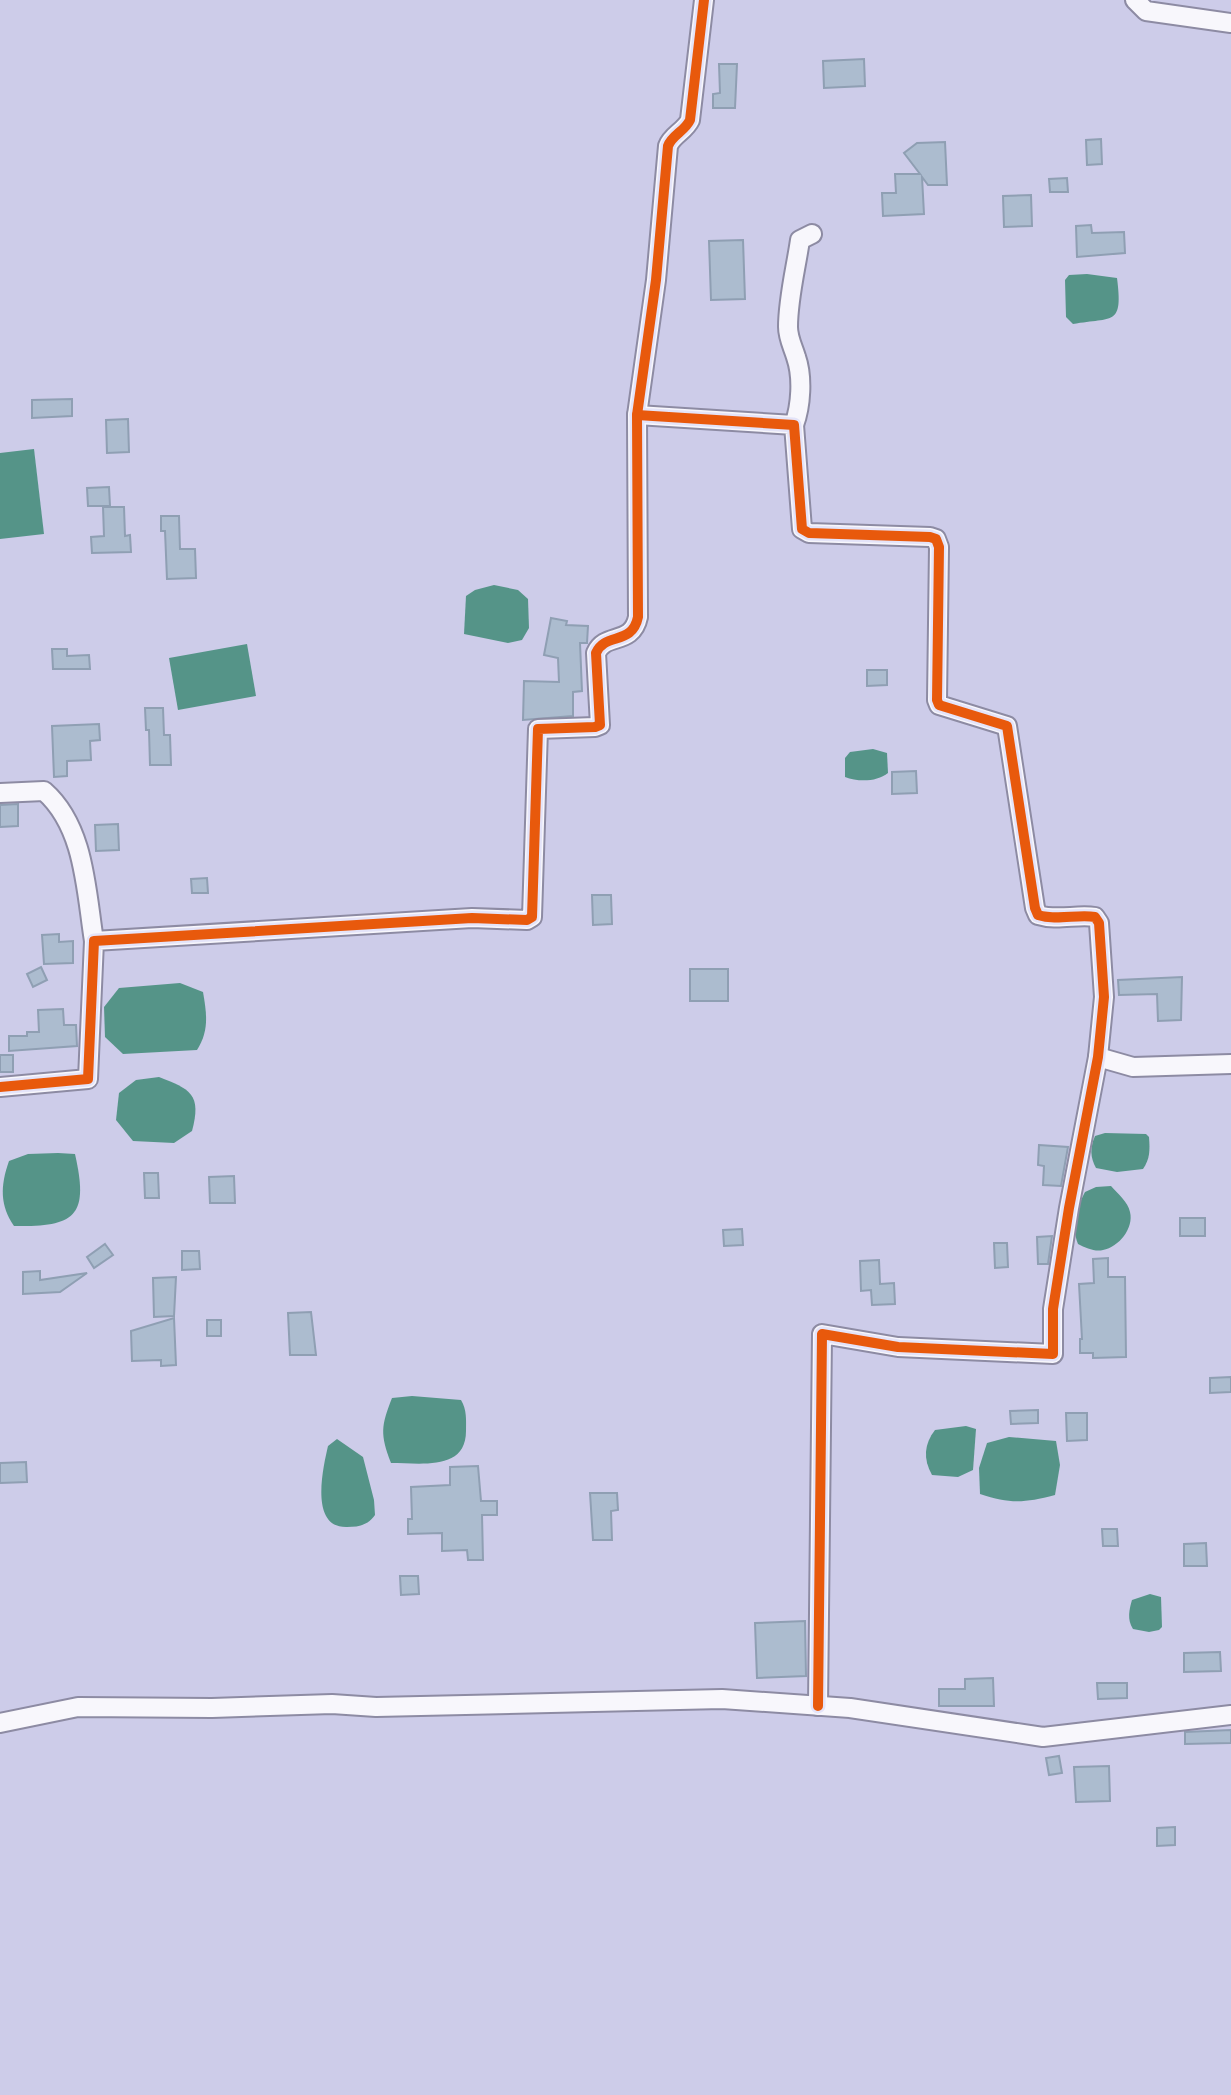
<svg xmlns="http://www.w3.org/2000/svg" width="1231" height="2095" font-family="Poppins,sans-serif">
  <rect width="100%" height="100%" fill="#cdcce9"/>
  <g fill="#559488">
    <path d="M1087,274L1117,278C1123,326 1114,317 1073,324L1066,317L1065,280L1069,275Z"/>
    <polygon points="34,449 44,534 0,539 0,453"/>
    <polygon points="494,585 518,590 528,599 529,628 522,640 508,643 464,634 466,596 475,590"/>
    <polygon points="247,644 256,696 178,710 169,658"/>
    <path d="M873,749L887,753L888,773C877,782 858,782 845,777V758L850,752Z"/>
    <path d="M180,983L203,992C207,1015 209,1031 197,1050L123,1054L105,1037L104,1007L119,988Z"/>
    <path d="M159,1077C190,1089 202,1094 192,1131L174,1143L133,1141L116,1120L119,1093L136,1080Z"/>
    <path d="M1105,1133L1146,1134L1149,1137C1150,1150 1150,1159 1143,1169L1117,1172L1096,1168C1090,1157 1090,1148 1095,1136Z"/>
    <path d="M58,1153L75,1154C89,1216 76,1227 14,1226C0,1206 0,1186 9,1161L28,1154Z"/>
    <path d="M1111,1186C1118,1194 1128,1202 1130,1212C1134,1228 1119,1247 1103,1250C1095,1252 1086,1248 1078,1244C1071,1225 1076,1210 1085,1192L1096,1187Z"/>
    <path d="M412,1396L461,1400C467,1410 466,1420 466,1431C466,1471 421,1463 391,1463C380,1434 381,1426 392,1398Z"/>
    <path d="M966,1426L976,1429L973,1470L958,1477L932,1475C923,1459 924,1444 935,1430Z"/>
    <path d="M1009,1437L1056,1441L1060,1465L1055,1495C1024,1503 1010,1504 980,1494L979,1468L987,1443Z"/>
    <path d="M337,1439L363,1457L374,1500L375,1515C368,1525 359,1527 347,1527C309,1528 323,1468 328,1446Z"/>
    <path d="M1150,1594L1161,1597L1162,1627L1159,1630L1149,1632L1133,1629C1127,1620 1129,1610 1132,1600Z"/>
  </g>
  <g fill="#acbccf" stroke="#8f9fb3" stroke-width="2">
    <polygon points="864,59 865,86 824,88 823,61"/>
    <polygon points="719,64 737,64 735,108 713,108 713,94 720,93"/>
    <polygon points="1101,139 1102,164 1087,165 1086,140"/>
    <polygon points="945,142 947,185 928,185 922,177 924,214 883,216 882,193 896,193 895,174 920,174 904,153 917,143"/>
    <polygon points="1067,178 1068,192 1050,192 1049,179"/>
    <polygon points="1031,195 1032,226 1004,227 1003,196"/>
    <polygon points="1091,225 1092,233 1124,232 1125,253 1077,257 1076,226"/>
    <polygon points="743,240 745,299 711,300 709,241"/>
    <polygon points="72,399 72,416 32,418 32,400"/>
    <polygon points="128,419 129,452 107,453 106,420"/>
    <polygon points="109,487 110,506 88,506 87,488"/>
    <polygon points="103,507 124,507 125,536 130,535 131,552 92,553 91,537 104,536"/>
    <polygon points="161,516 179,516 180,549 195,549 196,578 167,579 165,531 161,531"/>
    <polygon points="551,618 567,621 566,625 588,626 587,643 580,643 582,691 573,692 573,716 523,720 524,681 559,682 558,658 544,655"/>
    <polygon points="52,649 67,649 67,656 89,655 90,669 53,669"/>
    <polygon points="867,670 887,670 887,685 867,686"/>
    <polygon points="145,708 163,708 164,735 170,735 171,765 150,765 149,730 146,730"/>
    <polygon points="99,724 100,740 90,741 91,760 67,761 67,776 54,777 52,726"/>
    <polygon points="916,771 917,793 892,794 892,772"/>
    <polygon points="18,804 18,826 0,827 0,805"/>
    <polygon points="118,824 119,850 96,851 95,825"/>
    <polygon points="207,878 208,893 192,893 191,879"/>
    <polygon points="592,895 611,895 612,924 593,925"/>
    <polygon points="59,934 59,942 73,941 73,963 44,964 42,935"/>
    <polygon points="41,967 47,980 33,987 27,974"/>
    <rect x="690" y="969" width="38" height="32"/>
    <polygon points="1182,977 1181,1020 1158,1021 1157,994 1119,995 1118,980"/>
    <polygon points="63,1009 64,1025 76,1025 77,1046 9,1051 9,1036 27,1036 27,1032 39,1032 38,1010"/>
    <rect x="0" y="1055" width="13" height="17"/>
    <polygon points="1039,1145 1068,1147 1061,1186 1043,1185 1044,1166 1038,1165"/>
    <polygon points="144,1173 158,1173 159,1198 145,1198"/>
    <polygon points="234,1176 235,1203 210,1203 209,1177"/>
    <rect x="1180" y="1218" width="25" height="18"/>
    <polygon points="742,1229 743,1245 724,1246 723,1230"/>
    <polygon points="1052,1236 1048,1264 1038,1264 1037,1237"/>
    <polygon points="994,1243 1007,1243 1008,1267 995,1268"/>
    <polygon points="105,1244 113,1255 94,1268 87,1257"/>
    <polygon points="182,1251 199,1251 200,1269 182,1270"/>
    <polygon points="1108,1258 1108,1277 1125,1277 1126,1357 1093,1358 1093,1353 1080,1353 1080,1339 1082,1339 1079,1284 1094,1283 1093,1259"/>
    <polygon points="879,1260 880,1284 894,1283 895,1304 872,1305 871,1290 861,1291 860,1261"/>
    <polygon points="40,1271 40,1280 87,1273 60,1292 23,1294 23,1272"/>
    <polygon points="176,1277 174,1316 154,1317 153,1278"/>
    <polygon points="311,1312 316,1355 290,1355 288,1313"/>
    <polygon points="174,1318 176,1365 161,1366 161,1360 132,1361 131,1331"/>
    <rect x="207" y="1320" width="14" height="16"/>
    <polygon points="1231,1377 1231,1392 1210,1393 1210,1378"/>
    <polygon points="1038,1410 1038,1423 1011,1424 1010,1411"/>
    <polygon points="1066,1413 1087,1413 1087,1440 1067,1441"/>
    <polygon points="26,1462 27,1482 0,1483 0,1463"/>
    <polygon points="478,1466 481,1501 497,1501 497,1515 482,1515 483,1560 468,1560 467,1550 442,1551 442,1533 408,1534 408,1519 412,1519 411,1487 450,1485 450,1467"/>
    <polygon points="590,1493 617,1493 618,1510 611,1511 612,1540 593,1540"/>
    <polygon points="1102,1529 1117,1529 1118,1546 1103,1546"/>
    <polygon points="1206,1543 1207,1566 1184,1566 1184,1544"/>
    <polygon points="400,1576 418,1576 419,1594 401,1595"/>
    <polygon points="805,1621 806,1676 757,1678 755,1623"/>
    <polygon points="1220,1652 1221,1671 1184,1672 1184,1653"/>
    <polygon points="993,1678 994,1706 939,1706 939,1689 965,1689 965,1679"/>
    <polygon points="1097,1683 1127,1683 1127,1698 1098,1699"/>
    <polygon points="1231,1730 1231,1743 1185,1744 1185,1732"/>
    <polygon points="1059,1756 1062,1773 1049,1775 1046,1758"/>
    <polygon points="1109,1766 1110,1801 1076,1802 1074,1767"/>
    <polygon points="1175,1827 1175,1845 1157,1846 1157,1828"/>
  </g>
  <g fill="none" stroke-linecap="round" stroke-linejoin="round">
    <g stroke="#8d8ba3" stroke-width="22">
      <g id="minor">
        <polyline points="1135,0 1146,11 1231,23"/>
        <path d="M637,415L794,425L802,529L809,533L930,537L936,539L939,547L937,700L939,705L1007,726L1035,908L1038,915C1057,921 1077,914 1095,917L1099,923L1104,997L1098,1057L1069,1208L1053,1309V1354L898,1347L822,1334L818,1706"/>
        <path d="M794,425C801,406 803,377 796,357C793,347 788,338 788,327C788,298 796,268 800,240L812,234"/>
        <path d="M0,793L44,791C85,827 86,891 94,941"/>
        <polyline points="1098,1057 1133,1067 1231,1064"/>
        <path d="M0,1087L88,1079L94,941L472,918L527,920L532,917L538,729L595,727L600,725L596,653C605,632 632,646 638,617L637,415L656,280L668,146C672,135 685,131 690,120L704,0"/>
        <polyline points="0,1723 78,1707 212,1708 332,1704 376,1707 722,1699 850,1708 1043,1737 1231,1715"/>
      </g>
    </g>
    <use href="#minor" stroke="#f8f7fc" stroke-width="18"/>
    <g stroke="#e4e4f9" stroke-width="15">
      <g id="cycleway">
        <path d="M637,415L794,425L802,529L809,533L930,537L936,539L939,547L937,700L939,705L1007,726L1035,908L1038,915C1057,921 1077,914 1095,917L1099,923L1104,997L1098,1057L1069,1208L1053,1309V1354L898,1347L822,1334L818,1706"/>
        <path d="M0,1087L88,1079L94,941L472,918L527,920L532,917L538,729L595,727L600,725L596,653C605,632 632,646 638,617L637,415L656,280L668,146C672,135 685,131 690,120L704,0"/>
      </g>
    </g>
    <use href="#cycleway" stroke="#e8590c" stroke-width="10"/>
  </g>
</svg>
